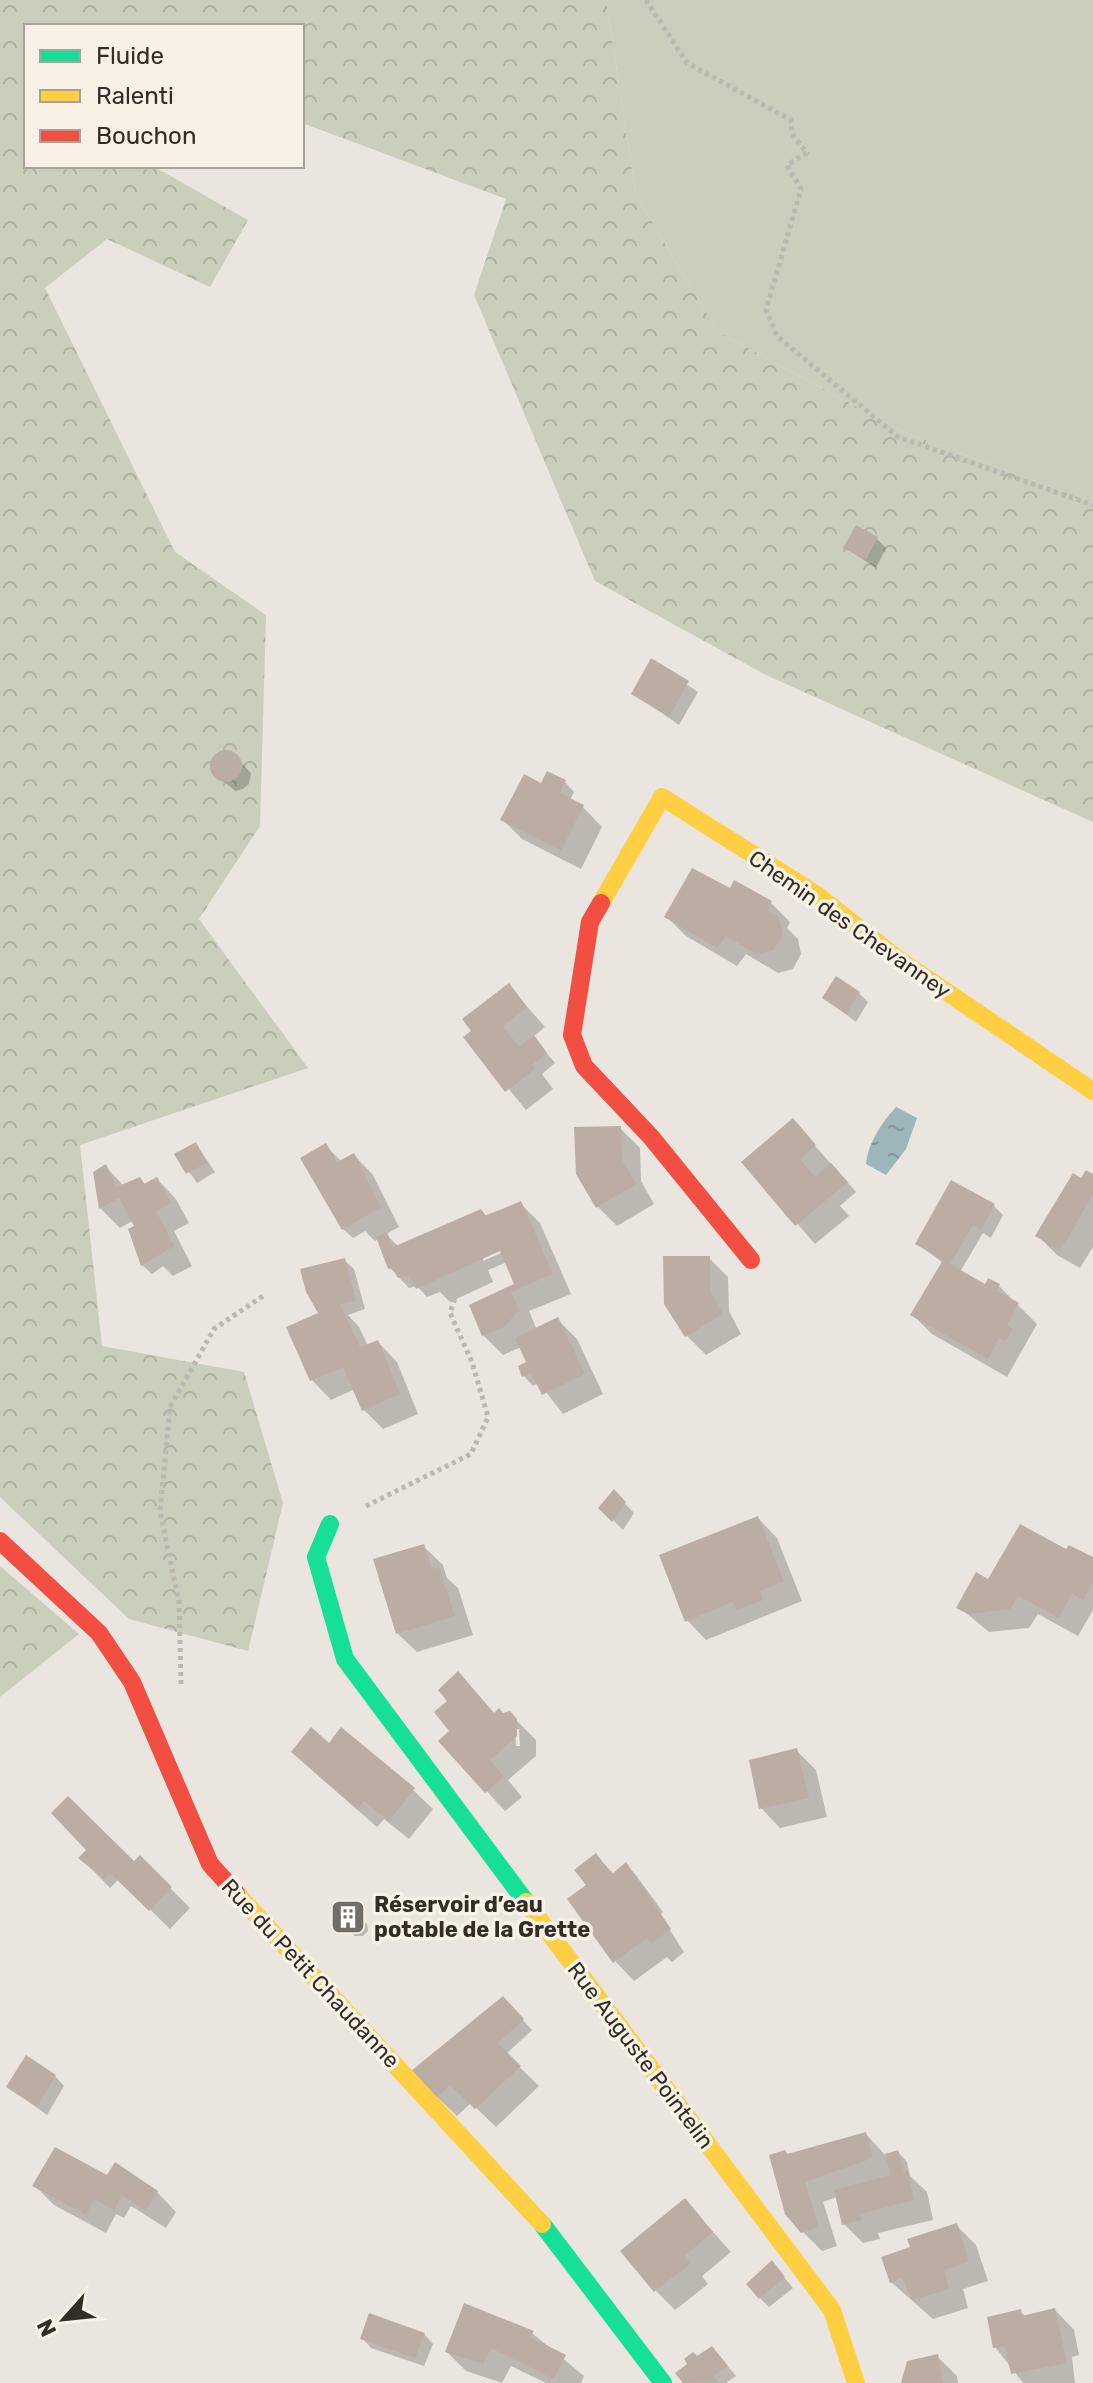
<svg xmlns="http://www.w3.org/2000/svg" width="1093" height="2383" font-family="Rubik,sans-serif">
  <defs>
    <pattern id="forest-crowns" width="20" height="18" patternUnits="userSpaceOnUse" patternTransform="scale(2)"><rect width="20" height="18" fill="#c9cfba"/><path d="M2 6a3 3 0 1 1 6 0M12 15a3 3 0 1 1 6 0" fill="none" stroke="#adb2a0"/></pattern>
    <pattern id="water-ripples" width="26" height="14" patternUnits="userSpaceOnUse" patternTransform="scale(2)"><rect width="26" height="14" fill="#9db6b9"/><path d="M2 4q2-2 4 0t4 0M15 11q2-2 4 0t4 0" fill="none" stroke="#819496"/></pattern>
  </defs>
  <rect width="100%" height="100%" fill="#eae6df"/>
  <polygon fill="#c9cfba" points="606,0 1093,0 1093,503 902,431 718,332 636,195"/>
  <g fill="url(#forest-crowns)">
    <polygon points="0,0 606,0 636,195 718,332 902,431 1093,503 1093,822 766,675 595,581 474,295 506,199 302,123 302,26 26,26 26,166 153,166 248,220 210,287 107,239 45,288 175,552 266,615 260,826 199,919 308,1068 80,1145 102,1346 244,1372 283,1503 248,1651 129,1619 0,1497"/>
    <polygon points="0,1566 79,1634 0,1697"/>
  </g>
  <path fill="url(#water-ripples)" d="M896,1107L917,1118L906,1149L886,1175L866,1164C868,1143 882,1122 896,1107Z"/>
  <g fill="#0003" fill-rule="evenodd">
    <polygon points="877,539 886,548 876,568 846,548"/>
    <polygon points="652,661 698,692 679,725 633,693"/>
    <polygon points="231,752 251,773 249,784 243,789 235,791 213,772 212,765 218,754"/>
    <polygon points="565,782 574,792 570,800 583,807 602,827 581,869 522,839 502,819"/>
    <polygon points="739,896 771,903 790,922 787,928 798,939 801,954 793,969 778,973 746,954 737,966 686,936 667,917"/>
    <polygon points="509,986 545,1027 533,1037 555,1063 542,1074 553,1089 526,1110 466,1037"/>
    <polygon points="859,993 868,1002 856,1022 824,998"/>
    <polygon points="793,1121 856,1192 840,1206 849,1216 815,1244 744,1162"/>
    <polygon points="620,1128 640,1148 641,1181 654,1204 617,1226 598,1207 578,1173"/>
    <polygon points="196,1144 215,1172 197,1183 177,1155"/>
    <path d="M326,1146L342,1162L354,1155L373,1175L399,1227L386,1234L398,1246L520,1203L540,1223L571,1294L529,1311L537,1330L558,1320L577,1339L603,1394L563,1414L539,1383L533,1386L524,1376L520,1367L532,1371L521,1347L503,1355L483,1335L471,1306L517,1285L507,1262L488,1270L493,1282L450,1302L440,1292L427,1297L417,1286L409,1288L390,1268L379,1238L375,1241L365,1231L353,1238L343,1229ZM509,1245L510,1249L483,1261V1257Z"/>
    <polygon points="106,1167 124,1186 140,1179 146,1185 157,1179 176,1199 189,1223 174,1231 192,1266 173,1276 163,1266 152,1274 142,1265 134,1220 120,1228 101,1209 95,1173"/>
    <polygon points="1093,1177 1093,1247 1080,1268 1057,1255 1038,1236"/>
    <polygon points="994,1206 1003,1215 991,1238 983,1233 960,1272 986,1287 999,1286 1037,1324 1007,1377 932,1334 913,1315 943,1263 918,1244"/>
    <polygon points="709,1258 728,1277 729,1311 741,1334 706,1355 687,1336"/>
    <polygon points="344,1260 354,1269 365,1309 348,1315 359,1327 368,1346 378,1342 397,1362 418,1414 383,1429 364,1410 355,1389 331,1400 312,1380 289,1328 322,1314"/>
    <polygon points="614,1492 634,1513 623,1530 601,1508"/>
    <polygon points="758,1518 777,1538 802,1601 706,1640 687,1620"/>
    <polygon points="423,1546 443,1565 447,1578 458,1588 473,1635 417,1652 397,1633"/>
    <polygon points="1067,1552 1093,1560 1093,1610 1078,1636 1038,1614 1029,1628 989,1632 959,1607 989,1582"/>
    <path d="M458,1674L495,1714L509,1713L536,1740V1756L508,1780L522,1797L505,1811L441,1741L452,1731L450,1701ZM515,1729H519L520,1746H516Z"/>
    <polygon points="330,1746 413,1790 433,1809 409,1839 384,1819 377,1827 313,1771"/>
    <polygon points="796,1750 816,1770 827,1817 780,1828 761,1808"/>
    <polygon points="596,1856 614,1874 626,1865 635,1874 663,1912 660,1915 684,1952 672,1962 667,1957 634,1981 615,1961 588,1885"/>
    <polygon points="81,1858 134,1864 140,1858 190,1908 170,1929 119,1879 110,1888"/>
    <polygon points="344,1908 351,1908 367,1924 368,1931 363,1936 355,1936 340,1921"/>
    <polygon points="512,2008 532,2030 506,2054 539,2086 496,2127 471,2103 457,2116 437,2097"/>
    <polygon points="55,2076 64,2086 47,2115 9,2087"/>
    <polygon points="866,2134 886,2156 898,2152 907,2162 910,2176 927,2192 933,2220 878,2233 880,2239 863,2243 844,2224 837,2197 823,2202 837,2246 822,2251 802,2231 785,2152 789,2156"/>
    <polygon points="108,2177 157,2192 176,2212 166,2228 131,2206 124,2218 116,2214 106,2233 54,2205 35,2186"/>
    <polygon points="685,2201 731,2252 702,2276 708,2284 675,2310 656,2291"/>
    <polygon points="956,2225 976,2245 988,2281 963,2289 968,2308 933,2319 891,2282 912,2248"/>
    <polygon points="772,2263 793,2288 769,2307 760,2298"/>
    <polygon points="1055,2310 1074,2330 1079,2355 1072,2357 1075,2383 1023,2383 995,2347 1020,2311 1026,2317"/>
    <polygon points="532,2333 584,2376 581,2383 546,2383 511,2366 502,2383 466,2371 447,2352"/>
    <polygon points="424,2334 433,2344 424,2366 371,2348 362,2338"/>
    <polygon points="712,2348 736,2376 726,2383 685,2383 678,2374"/>
    <polygon points="937,2356 957,2376 958,2383 903,2383"/>
  </g>
  <g fill="#bcada2">
    <polygon points="856,525 878,537 866,560 843,548"/>
    <polygon points="651,658 689,681 669,717 631,694"/>
    <circle cx="226" cy="766" r="16"/>
    <polygon points="547,771 566,780 560,793 584,805 561,851 500,820 524,774 541,783"/>
    <polygon points="692,868 730,888 734,880 772,901 767,911 779,917 783,934 774,950 757,954 726,936 717,948 664,917"/>
    <polygon points="836,976 860,992 846,1014 822,998"/>
    <polygon points="509,983 527,1007 503,1026 519,1047 534,1035 547,1053 532,1065 535,1069 505,1092 463,1037 471,1031 462,1019"/>
    <polygon points="793,1118 816,1145 800,1159 815,1177 831,1163 848,1182 795,1226 741,1162"/>
    <polygon points="621,1126 622,1160 636,1184 596,1208 576,1174 574,1127"/>
    <polygon points="196,1142 207,1163 186,1174 174,1154"/>
    <polygon points="326,1143 337,1162 354,1153 381,1207 342,1230 300,1158"/>
    <polygon points="106,1164 116,1187 140,1177 144,1184 157,1177 171,1203 156,1211 174,1246 141,1266 128,1229 134,1226 119,1198 99,1209 93,1172"/>
    <polygon points="1086,1170 1093,1174 1093,1195 1060,1251 1035,1236 1073,1173 1081,1178"/>
    <polygon points="951,1180 995,1204 981,1230 973,1225 950,1264 985,1284 988,1278 1000,1284 997,1291 1019,1303 1007,1325 1013,1329 1005,1341 999,1338 988,1359 910,1315 943,1260 915,1244"/>
    <polygon points="521,1201 553,1274 511,1292 519,1310 504,1327 482,1336 469,1305 514,1284 500,1251 416,1289 409,1275 398,1278 393,1268 388,1269 376,1237 387,1232 393,1247 481,1209 486,1216"/>
    <polygon points="663,1256 710,1256 710,1290 723,1314 685,1337 664,1304"/>
    <polygon points="345,1258 356,1300 340,1305 360,1347 378,1340 400,1394 362,1411 343,1367 310,1381 286,1327 318,1313 306,1292 300,1269"/>
    <polygon points="558,1317 585,1374 542,1395 531,1373 522,1377 518,1366 526,1362 515,1338"/>
    <polygon points="614,1489 626,1502 612,1522 598,1508"/>
    <polygon points="758,1516 784,1581 760,1591 763,1600 737,1610 733,1602 685,1622 659,1555"/>
    <polygon points="1020,1524 1066,1549 1069,1545 1093,1557 1093,1583 1083,1600 1072,1593 1059,1618 1018,1596 1010,1609 968,1614 956,1608 976,1572 988,1579"/>
    <polygon points="424,1544 432,1569 439,1567 455,1616 396,1634 373,1559"/>
    <polygon points="458,1671 494,1713 499,1708 503,1713 510,1711 517,1719 517,1736 490,1760 504,1777 485,1793 438,1741 449,1731 434,1712 447,1701 438,1690"/>
    <polygon points="311,1727 329,1743 341,1727 415,1788 389,1821 364,1801 357,1809 291,1752"/>
    <polygon points="797,1748 809,1798 759,1809 749,1760"/>
    <polygon points="68,1796 134,1861 140,1855 172,1887 149,1911 110,1873 104,1879 78,1858 86,1850 51,1813"/>
    <polygon points="596,1853 612,1874 626,1862 671,1929 651,1944 647,1938 613,1963 567,1899 586,1885 574,1870"/>
    <circle cx="348" cy="1917" r="11"/>
    <polygon points="503,1996 524,2019 498,2043 521,2066 475,2109 450,2085 436,2098 411,2071"/>
    <polygon points="26,2055 56,2075 37,2107 6,2087"/>
    <polygon points="866,2132 873,2158 805,2182 819,2227 801,2233 785,2214 769,2155 785,2150 787,2154"/>
    <polygon points="55,2147 107,2175 115,2162 158,2191 146,2211 122,2195 114,2210 94,2199 86,2215 32,2186"/>
    <polygon points="898,2150 904,2172 908,2171 914,2200 860,2214 861,2220 842,2225 834,2190 891,2175 885,2154"/>
    <polygon points="685,2198 713,2232 684,2256 690,2264 654,2292 620,2251"/>
    <polygon points="957,2223 969,2262 944,2270 949,2289 912,2300 902,2278 890,2283 881,2257 910,2247 907,2239"/>
    <polygon points="772,2260 785,2277 759,2299 746,2284"/>
    <polygon points="464,2303 534,2331 530,2337 566,2355 553,2379 491,2348 483,2364 445,2352"/>
    <polygon points="1055,2308 1067,2363 1011,2374 1005,2346 993,2348 987,2317 1021,2309 1022,2316"/>
    <polygon points="369,2313 425,2333 415,2358 360,2339"/>
    <polygon points="712,2346 728,2366 714,2376 718,2382 683,2383 675,2373 687,2364 684,2359 693,2352 697,2356"/>
    <polygon points="938,2354 943,2383 901,2383 907,2361"/>
  </g>
  <g fill="none" stroke-linecap="round" stroke-linejoin="round">
    <g stroke="#bbb7b1" stroke-width="5" stroke-dasharray="4 4" stroke-linecap="butt">
      <polyline points="646,0 687,63 791,120 792,134 807,153 787,165 801,189 766,310 777,336 898,437 1093,505"/>
      <polyline points="366,1506 471,1454 488,1417 472,1362 450,1313 456,1295 483,1276"/>
      <polyline points="181,1684 179,1602 160,1512 170,1407 214,1329 263,1296"/>
    </g>
    <g stroke="#16e098" stroke-width="18">
      <polyline points="330,1524 316,1557 345,1659 526,1902"/>
      <polyline points="542,2224 663,2383"/>
    </g>
    <g stroke="#ffcf43" stroke-width="18">
      <polyline points="601,903 662,797 817,895 898,959 1093,1091"/>
      <polyline points="236,1893 542,2224"/>
      <polyline points="526,1902 832,2310 856,2383"/>
    </g>
    <g stroke="#f24e42" stroke-width="18">
      <polyline points="601,903 590,922 572,1035 584,1066 651,1137 751,1260"/>
      <polyline points="0,1541 99,1633 132,1682 210,1864 236,1893"/>
    </g>
  </g>
  <defs>
    <g id="building-square" transform="scale(1.8)"><rect x="-9" y="-9" width="18" height="18" rx="4" fill="#736d67" stroke="#f7f1e6"/><path d="M-4-6H4V6H1V3H-1V6H-4ZM-2.5-4.3h1.7v1.8h-1.7ZM.8-4.3h1.7v1.8H.8ZM-2.5-1h1.7V.8h-1.7ZM.8-1h1.7V.8H.8Z" fill="#fff"/></g>
  </defs>
  <g fill-rule="evenodd">
    <use href="#building-square" x="348" y="1917"/>
  </g>
  <g text-anchor="middle" stroke-width="7" stroke-linejoin="round" paint-order="stroke">
    <g font-size="22" fill="#332c27" stroke="#f7f1e6">
      <text transform="translate(850 924) rotate(35)" y="8">Chemin des Chevanney</text>
      <text transform="translate(311 1973) rotate(47)" y="8">Rue du Petit Chaudanne</text>
      <text transform="translate(641 2055) rotate(53)" y="8">Rue Auguste Pointelin</text>
    </g>
    <g font-size="22" font-weight="bold" fill="#332c27" stroke="#f7f1e6" text-anchor="start">
      <text x="374" y="1912">Réservoir d’eau<tspan x="374" dy="25">potable de la Grette</tspan></text>
    </g>
  </g>
  <rect x="24" y="24" width="280" height="144" fill="#f7f1e6" stroke="#a9a29a" stroke-width="2"/>
  <rect x="40" y="50" width="40" height="12" fill="#16e098" stroke="#a9a29a" stroke-width="2"/>
  <text x="96" y="64" font-size="24" fill="#332c27">Fluide</text>
  <rect x="40" y="90" width="40" height="12" fill="#ffcf43" stroke="#a9a29a" stroke-width="2"/>
  <text x="96" y="104" font-size="24" fill="#332c27">Ralenti</text>
  <rect x="40" y="130" width="40" height="12" fill="#f24e42" stroke="#a9a29a" stroke-width="2"/>
  <text x="96" y="144" font-size="24" fill="#332c27">Bouchon</text>
  <g transform="translate(64 2319) rotate(243)" stroke="#f7f1e6" stroke-width="6" paint-order="stroke">
  <path d="M0-6L14 30L0 20L-14 30Z" fill="#332c27"/>
  <text y="-12" font-size="22" font-weight="bold" text-anchor="middle" fill="#332c27">N</text>
  </g>
</svg>
